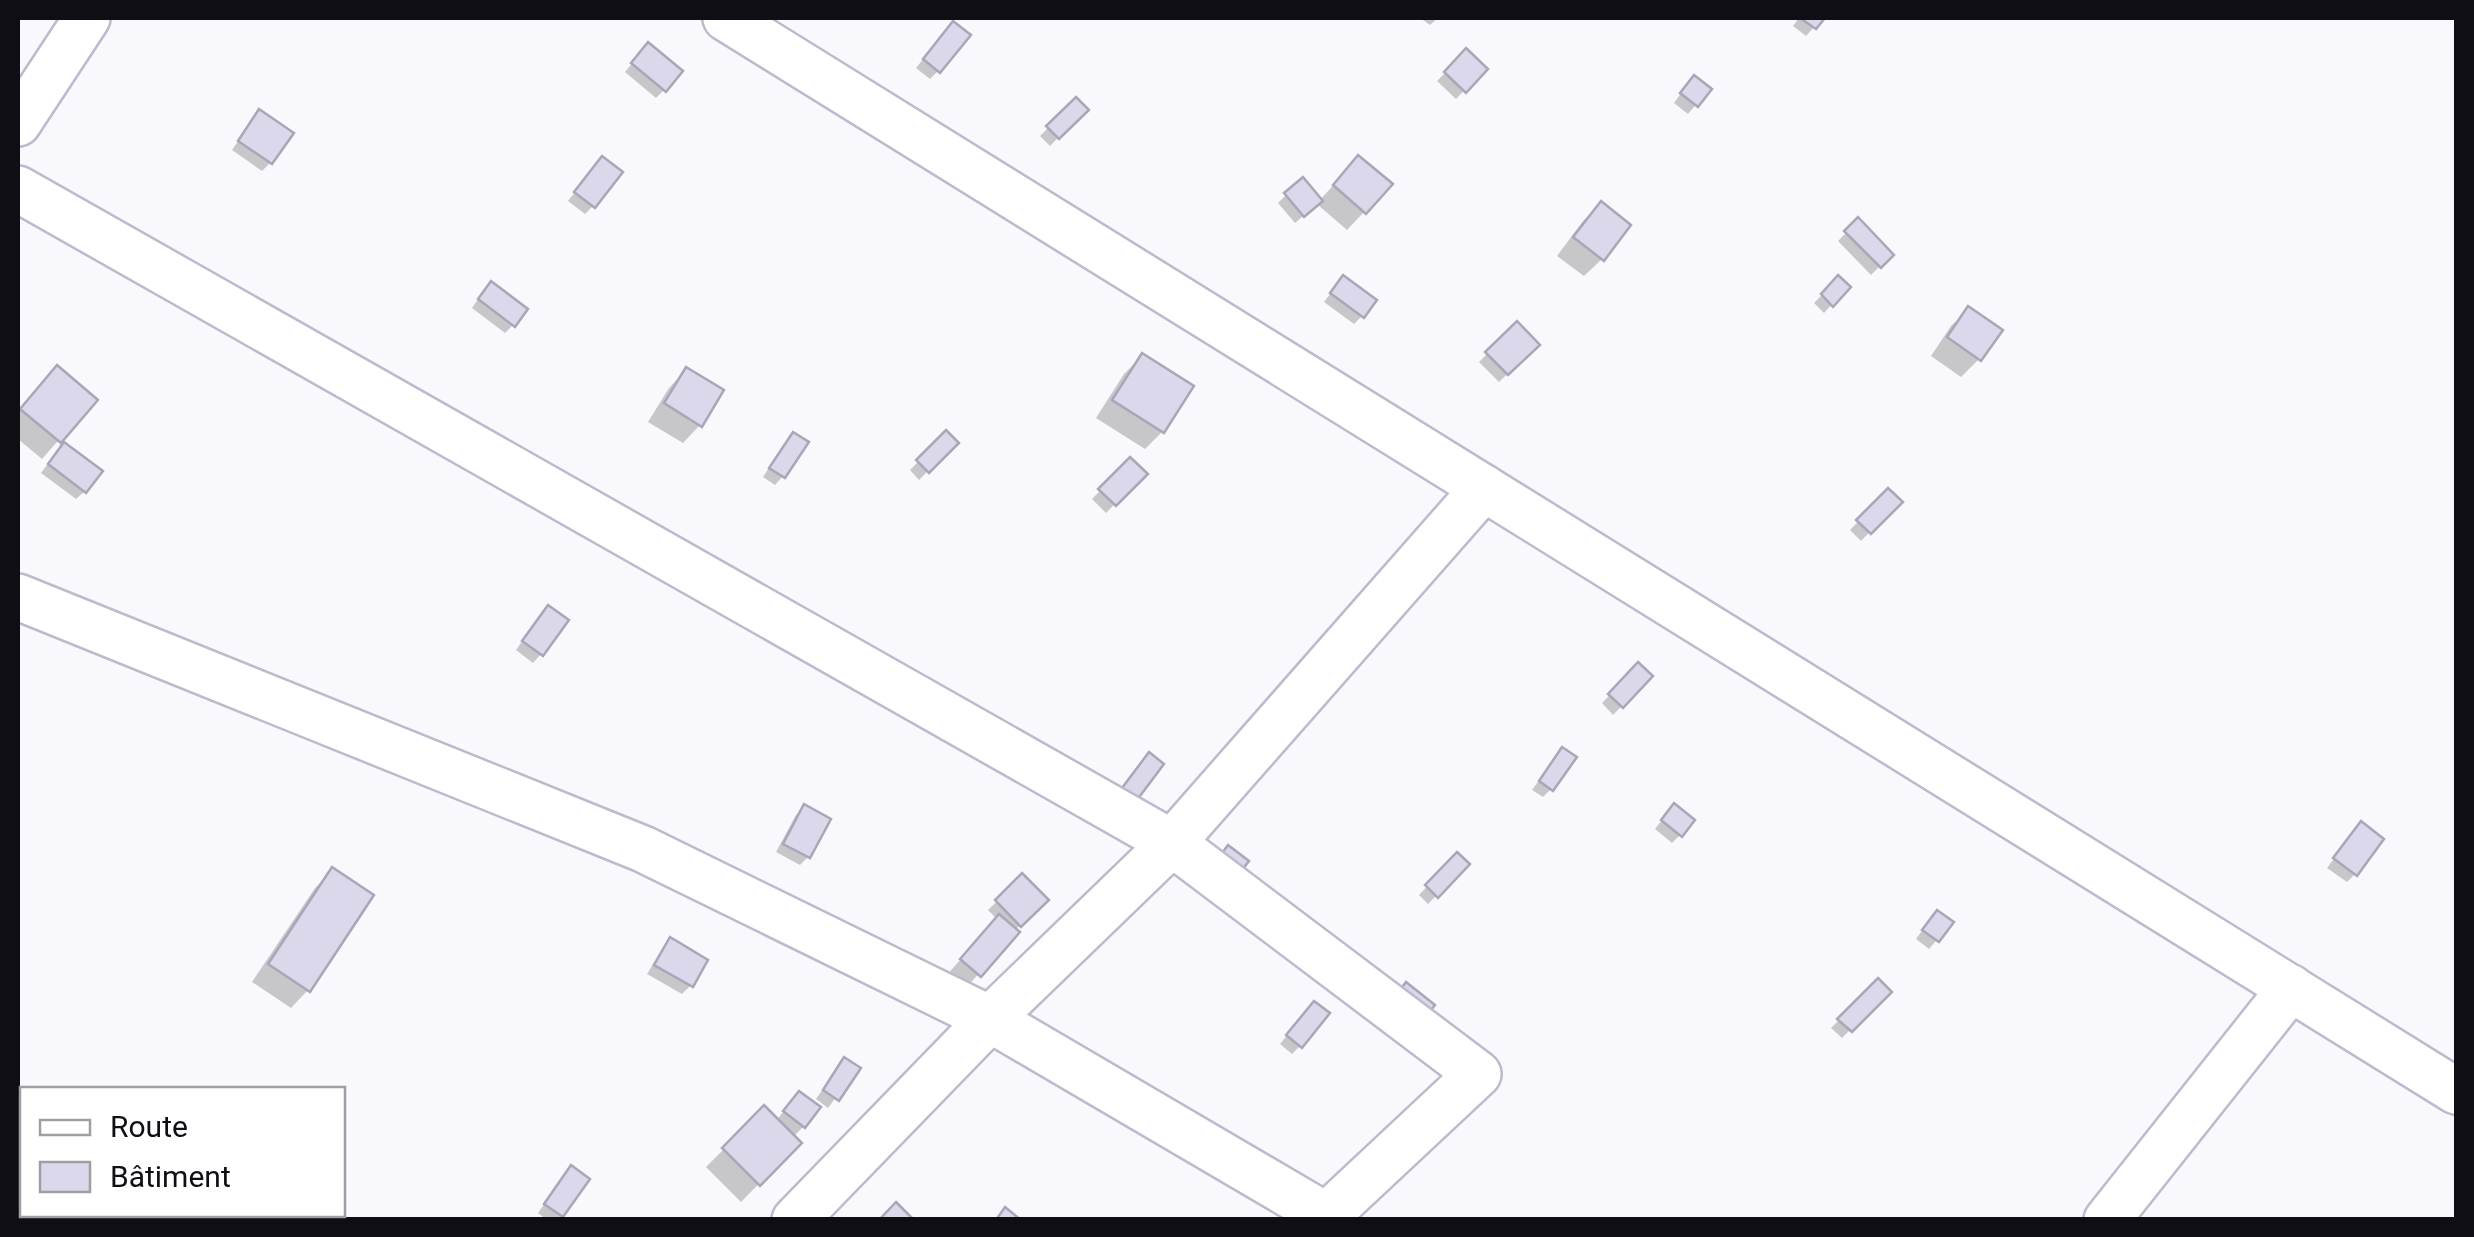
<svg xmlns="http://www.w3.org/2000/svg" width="2474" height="1237" font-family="Roboto,sans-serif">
  <rect width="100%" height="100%" fill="#f9f9fd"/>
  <g fill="#0003">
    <polygon points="1420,18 1438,18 1430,25"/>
    <polygon points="1799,18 1822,18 1806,36 1793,26"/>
    <polygon points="945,32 938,71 930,79 916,68"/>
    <polygon points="1466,52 1485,69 1456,99 1437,81"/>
    <polygon points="640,54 664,90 656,98 625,72"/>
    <polygon points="1686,86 1709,89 1688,114 1674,103"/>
    <polygon points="1076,100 1085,110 1050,146 1040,136"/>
    <polygon points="252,121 270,163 262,171 232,150"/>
    <polygon points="1358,158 1364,212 1347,230 1317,204 1295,223 1278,203 1286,195 1319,201"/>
    <polygon points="594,168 593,206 585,214 568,201"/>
    <polygon points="1601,204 1602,259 1584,276 1557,256 1583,221"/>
    <polygon points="1858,221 1891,255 1871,275 1838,241"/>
    <polygon points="1838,279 1848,287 1824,313 1814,303"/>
    <polygon points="1336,286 1362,316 1354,324 1324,302"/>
    <polygon points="483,292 513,325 505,333 472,308"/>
    <polygon points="1969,309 1979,359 1961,377 1931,356 1951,326"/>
    <polygon points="1517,324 1537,345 1499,382 1479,362"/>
    <polygon points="1142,356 1162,432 1145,449 1096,418 1124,374"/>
    <polygon points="686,370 700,425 683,443 648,422 669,388"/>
    <polygon points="39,386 94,400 42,459 18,439 18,412"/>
    <polygon points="946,434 955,443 919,480 910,470"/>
    <polygon points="785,443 783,476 775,485 763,477"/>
    <polygon points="56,453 85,491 76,499 41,473"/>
    <polygon points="1130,460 1144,474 1106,513 1092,499"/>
    <polygon points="1888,491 1899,502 1861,541 1850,530"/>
    <polygon points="540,616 541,654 533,663 516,650"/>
    <polygon points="1638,666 1650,677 1613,715 1602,703"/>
    <polygon points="1554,759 1551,789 1543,797 1532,790"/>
    <polygon points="804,807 808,857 800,865 776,852 796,815"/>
    <polygon points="1666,815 1680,835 1672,843 1655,829"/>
    <polygon points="2353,833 2355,874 2347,882 2327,868"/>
    <polygon points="1457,855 1467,864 1428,904 1419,895"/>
    <polygon points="333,870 308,990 291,1008 252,982 315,888"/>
    <polygon points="1022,877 1045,900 1015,930 1017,932 961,993 944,978 997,919 988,910"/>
    <polygon points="1929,921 1951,923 1929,949 1916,939"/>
    <polygon points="670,941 691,985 682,994 647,974 662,949"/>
    <polygon points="1878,981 1888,992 1842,1038 1831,1028"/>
    <polygon points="1306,1012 1300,1046 1292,1054 1280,1044"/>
    <polygon points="837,1069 857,1069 828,1108 816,1099"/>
    <polygon points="791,1102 804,1126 793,1137 799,1143 741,1202 706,1167 764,1109 776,1121"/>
    <polygon points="563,1177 561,1216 558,1220 547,1220 538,1213"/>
    <polygon points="272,1214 278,1214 286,1220 267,1220"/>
  </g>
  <g fill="#dad8ea" stroke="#a8a6b7" stroke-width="2.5">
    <polygon points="1800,18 1825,18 1816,29"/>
    <polygon points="953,21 971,35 940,73 923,59"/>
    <polygon points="648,42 683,71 666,92 631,63"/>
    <polygon points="1466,48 1488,69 1466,93 1444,72"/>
    <polygon points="1694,75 1712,89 1698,107 1680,93"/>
    <polygon points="1076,97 1089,110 1059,139 1046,126"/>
    <polygon points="259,109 294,133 272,164 238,141"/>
    <polygon points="1358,155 1393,184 1366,214 1333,185"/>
    <polygon points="602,156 623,172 595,208 574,192"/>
    <polygon points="1303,177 1323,201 1304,217 1284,193"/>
    <polygon points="1601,201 1631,225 1604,261 1573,237"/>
    <polygon points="1858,217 1894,255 1881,268 1844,231"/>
    <polygon points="1343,275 1377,300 1364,318 1330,293"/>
    <polygon points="1838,275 1851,287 1833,307 1821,294"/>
    <polygon points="491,281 528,309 515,327 478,299"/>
    <polygon points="1968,306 2003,330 1981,361 1947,337"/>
    <polygon points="1517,321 1540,345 1508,375 1485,352"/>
    <polygon points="1142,353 1194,386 1164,433 1112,400"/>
    <polygon points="57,365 98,400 61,443 20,409"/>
    <polygon points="686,367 724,390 702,427 664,403"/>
    <polygon points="946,430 959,443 929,473 916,460"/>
    <polygon points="793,432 809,442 785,478 769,468"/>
    <polygon points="64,442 103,471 86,493 48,464"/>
    <polygon points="1130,457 1148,474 1116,506 1098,489"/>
    <polygon points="1888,488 1903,502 1871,534 1856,520"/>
    <polygon points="548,605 569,620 543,656 522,641"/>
    <polygon points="1638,662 1653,676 1623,708 1608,694"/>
    <polygon points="1562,747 1577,757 1553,791 1539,781"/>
    <polygon points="1149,752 1164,764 1137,800 1122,788"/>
    <polygon points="1674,803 1695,820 1682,837 1661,820"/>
    <polygon points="804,804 831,819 810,858 783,844"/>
    <polygon points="2361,821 2384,839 2357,876 2333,858"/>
    <polygon points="1228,845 1249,861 1234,880 1214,864"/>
    <polygon points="1457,852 1470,864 1438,898 1425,885"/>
    <polygon points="332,867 374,895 310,992 268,964"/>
    <polygon points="1022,873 1049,900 1021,927 995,900"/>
    <polygon points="1937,910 1954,922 1939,942 1922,930"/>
    <polygon points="999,914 1020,932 981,977 960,959"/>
    <polygon points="670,937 708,960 693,987 654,965"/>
    <polygon points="1878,978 1892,992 1852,1032 1837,1019"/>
    <polygon points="1406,982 1435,1005 1424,1019 1395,997"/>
    <polygon points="1314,1001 1330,1013 1302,1048 1286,1035"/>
    <polygon points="844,1057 861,1068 839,1101 823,1090"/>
    <polygon points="799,1091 821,1107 805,1128 783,1111"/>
    <polygon points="764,1105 802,1143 760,1186 722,1148"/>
    <polygon points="571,1165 590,1179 563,1217 544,1204"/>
    <polygon points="896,1202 914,1220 879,1220"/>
    <polygon points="1005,1207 1021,1220 996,1220"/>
  </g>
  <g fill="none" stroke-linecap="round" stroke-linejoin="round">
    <g stroke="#bcbacc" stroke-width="50">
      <g id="minor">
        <polyline points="726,18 2456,1091"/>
        <polyline points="18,123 87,18"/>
        <polyline points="18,189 1172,843 1478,1074 1322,1220"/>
        <polyline points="18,597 643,849 990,1019 1333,1220"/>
        <polyline points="795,1220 990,1019 1172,843 1484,488"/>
        <polyline points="2107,1220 2291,988"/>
      </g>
    </g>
    <use href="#minor" stroke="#fff" stroke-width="45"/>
  </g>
  <rect width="2474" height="1237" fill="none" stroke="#0e0e14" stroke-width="40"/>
  <rect x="20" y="1087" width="325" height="130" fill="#ffffff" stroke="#9f9fa1" stroke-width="2.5"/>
  <rect x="40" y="1120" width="50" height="15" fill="#ffffff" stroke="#9f9fa1" stroke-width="2.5"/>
  <text x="110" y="1137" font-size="30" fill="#0e0e14">Route</text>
  <rect x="40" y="1162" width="50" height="30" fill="#dad8ea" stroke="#9f9fa1" stroke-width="2.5"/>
  <text x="110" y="1187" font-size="30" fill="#0e0e14">Bâtiment</text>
</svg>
